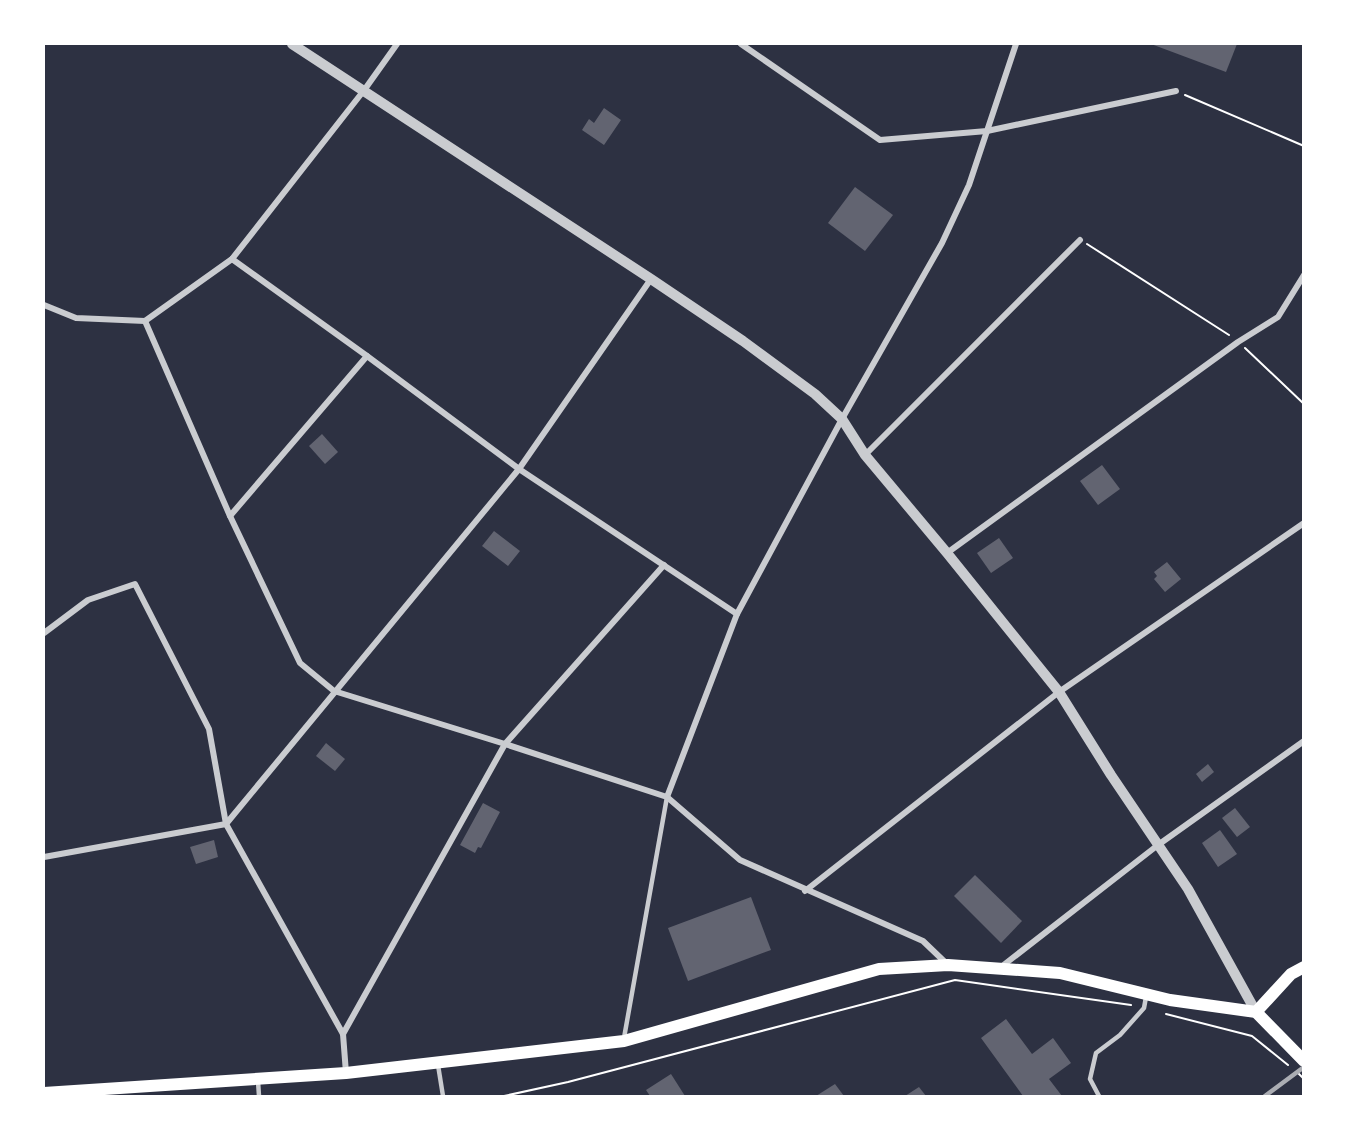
<svg xmlns="http://www.w3.org/2000/svg" width="1347" height="1140" font-family="'Exo 2',sans-serif">
  <rect width="100%" height="100%" fill="#2d3142"/>
  <g fill="#626471">
    <polygon points="1151,44 1237,44 1226,72"/>
    <polygon points="604,108 621,120 604,145 582,130 589,119 594,123"/>
    <polygon points="855,187 893,215 865,251 828,223"/>
    <polygon points="322,434 338,452 325,464 309,446"/>
    <polygon points="1102,465 1120,489 1098,505 1080,481"/>
    <polygon points="494,531 520,551 508,566 482,546"/>
    <polygon points="999,538 1013,558 991,573 977,553"/>
    <polygon points="1167,562 1181,579 1165,592 1154,579 1157,576 1154,572"/>
    <polygon points="326,743 345,759 335,771 316,756"/>
    <polygon points="1208,764 1214,772 1202,782 1196,774"/>
    <polygon points="483,803 500,812 481,848 478,847 475,853 460,845"/>
    <polygon points="1235,808 1250,827 1237,837 1222,818"/>
    <polygon points="1220,830 1237,854 1218,867 1202,843"/>
    <polygon points="214,840 218,857 196,864 190,847"/>
    <polygon points="975,875 1022,921 1001,943 954,896"/>
    <polygon points="751,897 771,950 688,981 668,928"/>
    <polygon points="1006,1019 1032,1054 1053,1038 1071,1063 1049,1079 1062,1096 1023,1096 981,1038"/>
    <polygon points="671,1074 685,1096 650,1096 646,1090"/>
    <polygon points="835,1084 844,1096 816,1096"/>
    <polygon points="919,1087 926,1096 905,1096"/>
  </g>
  <g fill="none" stroke-linecap="round" stroke-linejoin="round">
    <g stroke="#fff" stroke-width="2">
      <polyline points="1185,95 1304,146"/>
      <polyline points="1087,244 1229,335"/>
      <polyline points="1245,348 1304,404"/>
      <polyline points="1166,1014 1252,1036 1288,1065"/>
      <polyline points="1297,1072 1304,1079"/>
      <polyline points="504,1096 568,1082 955,980 1131,1005"/>
    </g>
    <g stroke="#caccd0" stroke-width="4.5">
      <polyline points="624,1038 667,797"/>
      <polyline points="438,1065 443,1096"/>
      <polyline points="258,1081 259,1096"/>
      <polyline points="1099,1096 1090,1079 1096,1053 1120,1035 1144,1008 1146,997"/>
    </g>
    <g stroke="#caccd0" stroke-width="6">
      <polyline points="741,44 880,140 987,131 1176,91"/>
      <polyline points="232,259 367,356 519,469 737,614"/>
      <polyline points="44,305 76,318 145,321 232,259 365,89 397,44"/>
      <polyline points="145,321 230,516 300,663 334,691 505,744 667,797 740,860 923,941 948,965"/>
      <polyline points="865,455 1080,240"/>
      <polyline points="230,516 367,356"/>
      <polyline points="947,553 1238,342 1278,317 1304,275"/>
      <polyline points="44,633 88,600 135,584 209,729 226,824 343,1034 346,1073"/>
      <polyline points="667,797 737,614 842,419 942,243 969,185 1016,44"/>
      <polyline points="44,857 226,824 519,469 651,279"/>
      <polyline points="805,891 1059,692 1304,523"/>
      <polyline points="1001,967 1158,845 1304,741"/>
      <polyline points="343,1034 505,744 664,565"/>
    </g>
    <polyline stroke="#caccd0" stroke-width="10" points="292,44 651,279 743,341 815,394 842,419 865,455 947,553 1059,692 1111,775 1188,889 1256,1012"/>
    <g stroke="#fff" stroke-width="12">
      <polyline points="1256,1012 1291,974 1304,967"/>
      <polyline points="44,1093 346,1073 624,1041 879,969 948,965 1060,973 1170,1000 1256,1012 1304,1061"/>
    </g>
    <polyline stroke="#abadb3" stroke-width="4.5" points="1265,1096 1304,1067"/>
  </g>
  <rect width="1347" height="1140" fill="none" stroke="#ffffff" stroke-width="90"/>
</svg>
